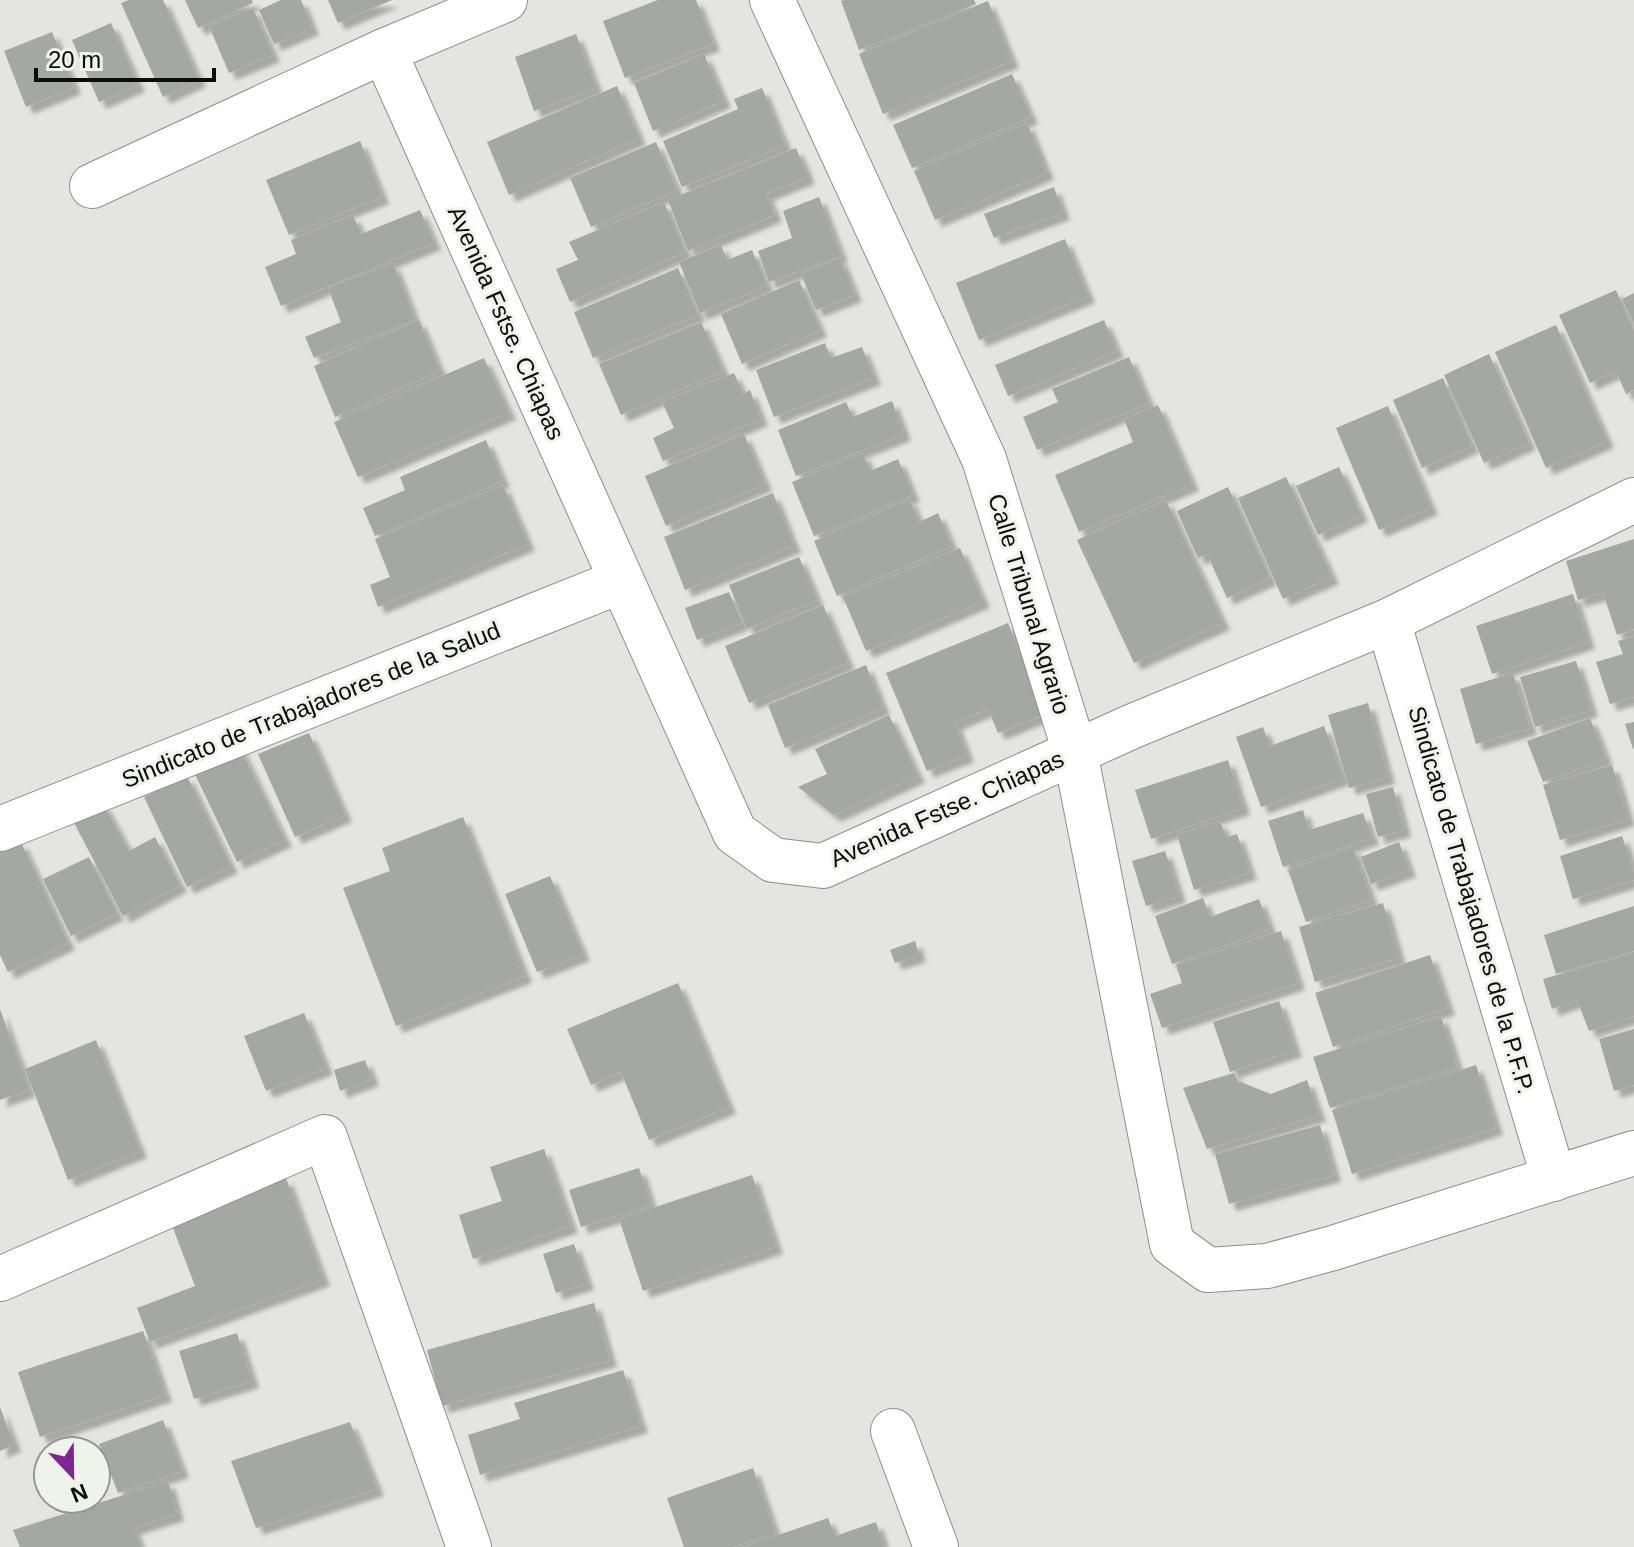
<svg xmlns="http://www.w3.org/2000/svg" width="1634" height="1547" font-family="Arial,sans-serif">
  <defs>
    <filter id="shadow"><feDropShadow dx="7" dy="7" stdDeviation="2" flood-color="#0004"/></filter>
  </defs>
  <rect width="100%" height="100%" fill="#e2e6de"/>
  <g fill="#a3a8a0" filter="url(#shadow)">
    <polygon points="129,0 163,0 199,80 163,97 121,3"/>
    <polygon points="185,0 252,0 253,3 198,28"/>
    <polygon points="281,0 301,0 312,28 274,44 259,10"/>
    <polygon points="328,0 392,0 338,23"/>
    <polygon points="658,0 696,0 713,44 625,78 603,21"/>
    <polygon points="844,0 974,0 976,4 859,50 841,1"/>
    <polygon points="988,1 1012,61 883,114 859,54"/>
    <polygon points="253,8 273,55 229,73 209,26"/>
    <polygon points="111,23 138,85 99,102 72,40"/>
    <polygon points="52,32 74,87 26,107 4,51"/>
    <polygon points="576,34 596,88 534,111 515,57"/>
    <polygon points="704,54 724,101 653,131 634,83"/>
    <polygon points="1012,74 1031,117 912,168 893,125"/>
    <polygon points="617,86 639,138 509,195 487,142"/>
    <polygon points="762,88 785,145 682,187 663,141 738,109 734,99"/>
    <polygon points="1027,123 1047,173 935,220 914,171"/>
    <polygon points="360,141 382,197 289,235 266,180"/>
    <polygon points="656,142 677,190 591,227 570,178"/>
    <polygon points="796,148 808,177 766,194 775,215 688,251 668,200"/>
    <polygon points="1054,187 1063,213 994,238 984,214"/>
    <polygon points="819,197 841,256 769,282 758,251 792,238 783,211"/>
    <polygon points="664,202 685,252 570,302 556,269 578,260 569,242"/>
    <polygon points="420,210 434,243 281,306 265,267 296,254 291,240 353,215 361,234"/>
    <polygon points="1065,239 1088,296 979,340 956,283"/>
    <polygon points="721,245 727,260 752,250 767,286 700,313 679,262"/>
    <polygon points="840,258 855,295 816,310 801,274"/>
    <polygon points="393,263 415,320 314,358 305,337 341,322 328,288"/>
    <polygon points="678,268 698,315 593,358 574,312"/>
    <polygon points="799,280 820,330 742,364 721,314"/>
    <polygon points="1616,290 1634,331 1634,390 1626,394 1616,371 1590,383 1559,315"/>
    <polygon points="1634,293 1634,324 1622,299"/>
    <polygon points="419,320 440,371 335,417 314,366"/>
    <polygon points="1104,320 1117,351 1008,396 995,365"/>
    <polygon points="701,322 723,371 621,415 599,364"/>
    <polygon points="1556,325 1607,441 1546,468 1495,352"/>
    <polygon points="825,343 831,358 862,347 874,378 774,417 756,370"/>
    <polygon points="1489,354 1529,443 1484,463 1444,375"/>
    <polygon points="1129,357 1149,403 1037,450 1023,417 1058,402 1052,389"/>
    <polygon points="484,358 509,413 358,477 334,422"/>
    <polygon points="734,373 743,394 750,390 761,419 663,461 653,438 674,428 662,402"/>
    <polygon points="1443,378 1472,446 1422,468 1393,400"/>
    <polygon points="892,401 904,434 796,476 778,430 846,402 853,417"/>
    <polygon points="1158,405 1192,484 1079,532 1055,475 1133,442 1124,419"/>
    <polygon points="1388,406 1431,508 1379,530 1336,428"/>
    <polygon points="744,434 765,484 666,526 645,476"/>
    <polygon points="486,440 503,481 375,536 363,508 405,490 400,477"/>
    <polygon points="863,453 870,471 898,459 913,495 814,536 792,482"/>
    <polygon points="1339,467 1361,515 1318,535 1296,486"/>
    <polygon points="1286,477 1332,577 1283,599 1238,498"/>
    <polygon points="503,485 528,544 378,607 370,585 390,577 375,539"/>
    <polygon points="1228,487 1270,578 1227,598 1207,554 1198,558 1177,511"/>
    <polygon points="773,493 794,546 685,590 664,537"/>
    <polygon points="910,499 919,522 938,513 952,546 837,596 814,541"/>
    <polygon points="1166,500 1223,623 1134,663 1077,540"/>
    <polygon points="1634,539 1634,629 1617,635 1603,593 1578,600 1566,561"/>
    <polygon points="960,548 983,601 866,651 843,597"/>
    <polygon points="799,557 817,600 747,629 729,585"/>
    <polygon points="729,592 742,623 697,640 685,608"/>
    <polygon points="1573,594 1588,642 1492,674 1476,626"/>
    <polygon points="823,605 848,663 749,703 725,646"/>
    <polygon points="1008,623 1045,714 998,733 988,709 955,723 967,755 927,771 886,673"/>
    <polygon points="1634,636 1634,697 1610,704 1596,662 1623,654 1618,641"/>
    <polygon points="1576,661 1591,710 1535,727 1520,677"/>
    <polygon points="866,665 883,708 785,748 768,705"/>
    <polygon points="1513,673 1530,728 1476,744 1460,689"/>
    <polygon points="1368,703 1388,777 1349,788 1328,715"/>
    <polygon points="889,715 918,776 834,815 798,787 827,774 815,749"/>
    <polygon points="1590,718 1606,759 1543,782 1527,741"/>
    <polygon points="1634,722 1634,749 1633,749 1625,724"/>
    <polygon points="1324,726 1343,778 1261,807 1236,737 1263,727 1270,746"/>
    <polygon points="309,733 345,815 295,837 258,754"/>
    <polygon points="239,746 285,840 237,862 192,768"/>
    <polygon points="1228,760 1243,808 1151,839 1135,790"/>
    <polygon points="1612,765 1628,819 1560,840 1543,785"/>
    <polygon points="187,776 231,866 187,887 144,797"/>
    <polygon points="1393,787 1404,830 1378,837 1366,794"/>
    <polygon points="103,803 129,851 155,837 180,885 123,916 72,819"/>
    <polygon points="1303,810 1309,830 1363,813 1372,838 1283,867 1268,821"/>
    <polygon points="463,817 525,976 396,1026 343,888 390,871 382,848"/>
    <polygon points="1220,821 1226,837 1237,834 1250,873 1194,890 1177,835"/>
    <polygon points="1622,836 1634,873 1634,880 1573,899 1560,856"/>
    <polygon points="21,842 68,943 8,972 0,955 0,851"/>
    <polygon points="1399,842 1409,870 1371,884 1361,857"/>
    <polygon points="1353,847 1371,899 1306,922 1288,870"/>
    <polygon points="1165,851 1179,896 1146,906 1132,861"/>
    <polygon points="89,857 117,913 71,936 43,879"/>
    <polygon points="550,876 583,954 537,972 505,894"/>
    <polygon points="1203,898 1210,917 1259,899 1270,929 1172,964 1155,916"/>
    <polygon points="1383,903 1399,958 1315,982 1299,927"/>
    <polygon points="1634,906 1634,951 1556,974 1544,935"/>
    <polygon points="1281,931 1298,983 1162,1028 1150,994 1182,983 1176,965"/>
    <polygon points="915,941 919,955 895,963 890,950"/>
    <polygon points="1634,953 1634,1016 1589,1031 1577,1000 1552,1009 1543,979"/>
    <polygon points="1430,955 1448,1008 1333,1047 1315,993"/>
    <polygon points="678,983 729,1107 649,1140 621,1072 591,1085 567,1029"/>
    <polygon points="1279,1001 1295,1050 1230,1072 1213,1022"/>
    <polygon points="0,1009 29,1090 0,1100"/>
    <polygon points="304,1013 326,1068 266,1091 244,1036"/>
    <polygon points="1441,1016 1457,1067 1330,1108 1313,1057"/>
    <polygon points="1634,1029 1634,1085 1614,1091 1599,1039"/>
    <polygon points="96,1040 140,1151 68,1180 25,1069"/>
    <polygon points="365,1060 372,1079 340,1091 334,1070"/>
    <polygon points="1476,1065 1496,1128 1352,1174 1332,1110"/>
    <polygon points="1234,1073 1238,1081 1271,1094 1307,1080 1319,1115 1207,1149 1183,1088"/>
    <polygon points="1320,1125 1334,1175 1229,1204 1215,1154"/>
    <polygon points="544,1149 571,1226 473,1259 459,1215 502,1201 490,1167"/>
    <polygon points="639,1168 651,1205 581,1227 569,1190"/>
    <polygon points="752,1175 776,1247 643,1291 619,1219"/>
    <polygon points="286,1178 323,1279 150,1342 137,1308 195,1286 170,1220"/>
    <polygon points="574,1244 587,1283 556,1293 543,1254"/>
    <polygon points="594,1303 610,1360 442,1406 427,1350"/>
    <polygon points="143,1331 165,1395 40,1437 18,1372"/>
    <polygon points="237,1333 252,1381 194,1399 179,1351"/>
    <polygon points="623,1370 641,1426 480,1475 468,1435 520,1419 514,1403"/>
    <polygon points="0,1407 14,1445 0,1451"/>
    <polygon points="163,1420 182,1471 118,1493 99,1444"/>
    <polygon points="350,1422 377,1489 256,1528 231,1461"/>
    <polygon points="753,1468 775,1533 733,1547 684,1547 667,1498"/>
    <polygon points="168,1481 177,1514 133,1528 141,1547 20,1547 13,1530"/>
    <polygon points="828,1518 835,1536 876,1522 884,1547 743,1547"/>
  </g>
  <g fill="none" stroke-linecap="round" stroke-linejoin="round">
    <g stroke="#8b9088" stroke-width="46">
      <g id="minor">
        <polyline points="772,0 984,459 1075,752 1172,1244 1208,1270 1267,1266 1333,1248 1634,1153"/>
        <polyline points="384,51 735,833 773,860 823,866 1133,726 1388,621 1634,500"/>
        <polyline points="92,186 384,51 505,0"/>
        <polyline points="1388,621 1554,1179"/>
        <polyline points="0,829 621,581"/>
        <polyline points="0,1279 325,1137 469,1547"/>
        <polyline points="893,1431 936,1547"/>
      </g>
    </g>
    <use href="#minor" stroke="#fff" stroke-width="44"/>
  </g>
  <g text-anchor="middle" stroke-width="6" stroke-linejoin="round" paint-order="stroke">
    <g font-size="24" fill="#0b0d0a" stroke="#eff4eb">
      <text transform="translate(506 323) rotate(66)" y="8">Avenida Fstse. Chiapas</text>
      <text transform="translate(1029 604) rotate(73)" y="8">Calle Tribunal Agrario</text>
      <text transform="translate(311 705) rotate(-22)" y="8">Sindicato de Trabajadores de la Salud</text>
      <text transform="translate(947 809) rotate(-24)" y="8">Avenida Fstse. Chiapas</text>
      <text transform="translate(1471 900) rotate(74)" y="8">Sindicato de Trabajadores de la P.F.P.</text>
    </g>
  </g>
  <g transform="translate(72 1475) rotate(158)"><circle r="38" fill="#eff4eb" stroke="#949891" stroke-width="2"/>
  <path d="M0-6L14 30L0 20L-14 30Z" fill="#812592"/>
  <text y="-12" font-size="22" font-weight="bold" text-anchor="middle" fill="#0b0d0a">N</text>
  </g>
  <path d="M36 68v12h178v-12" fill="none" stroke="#0b0d0a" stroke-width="4"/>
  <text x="48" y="68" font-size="24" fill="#0b0d0a" stroke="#eff4eb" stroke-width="6" paint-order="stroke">20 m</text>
</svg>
